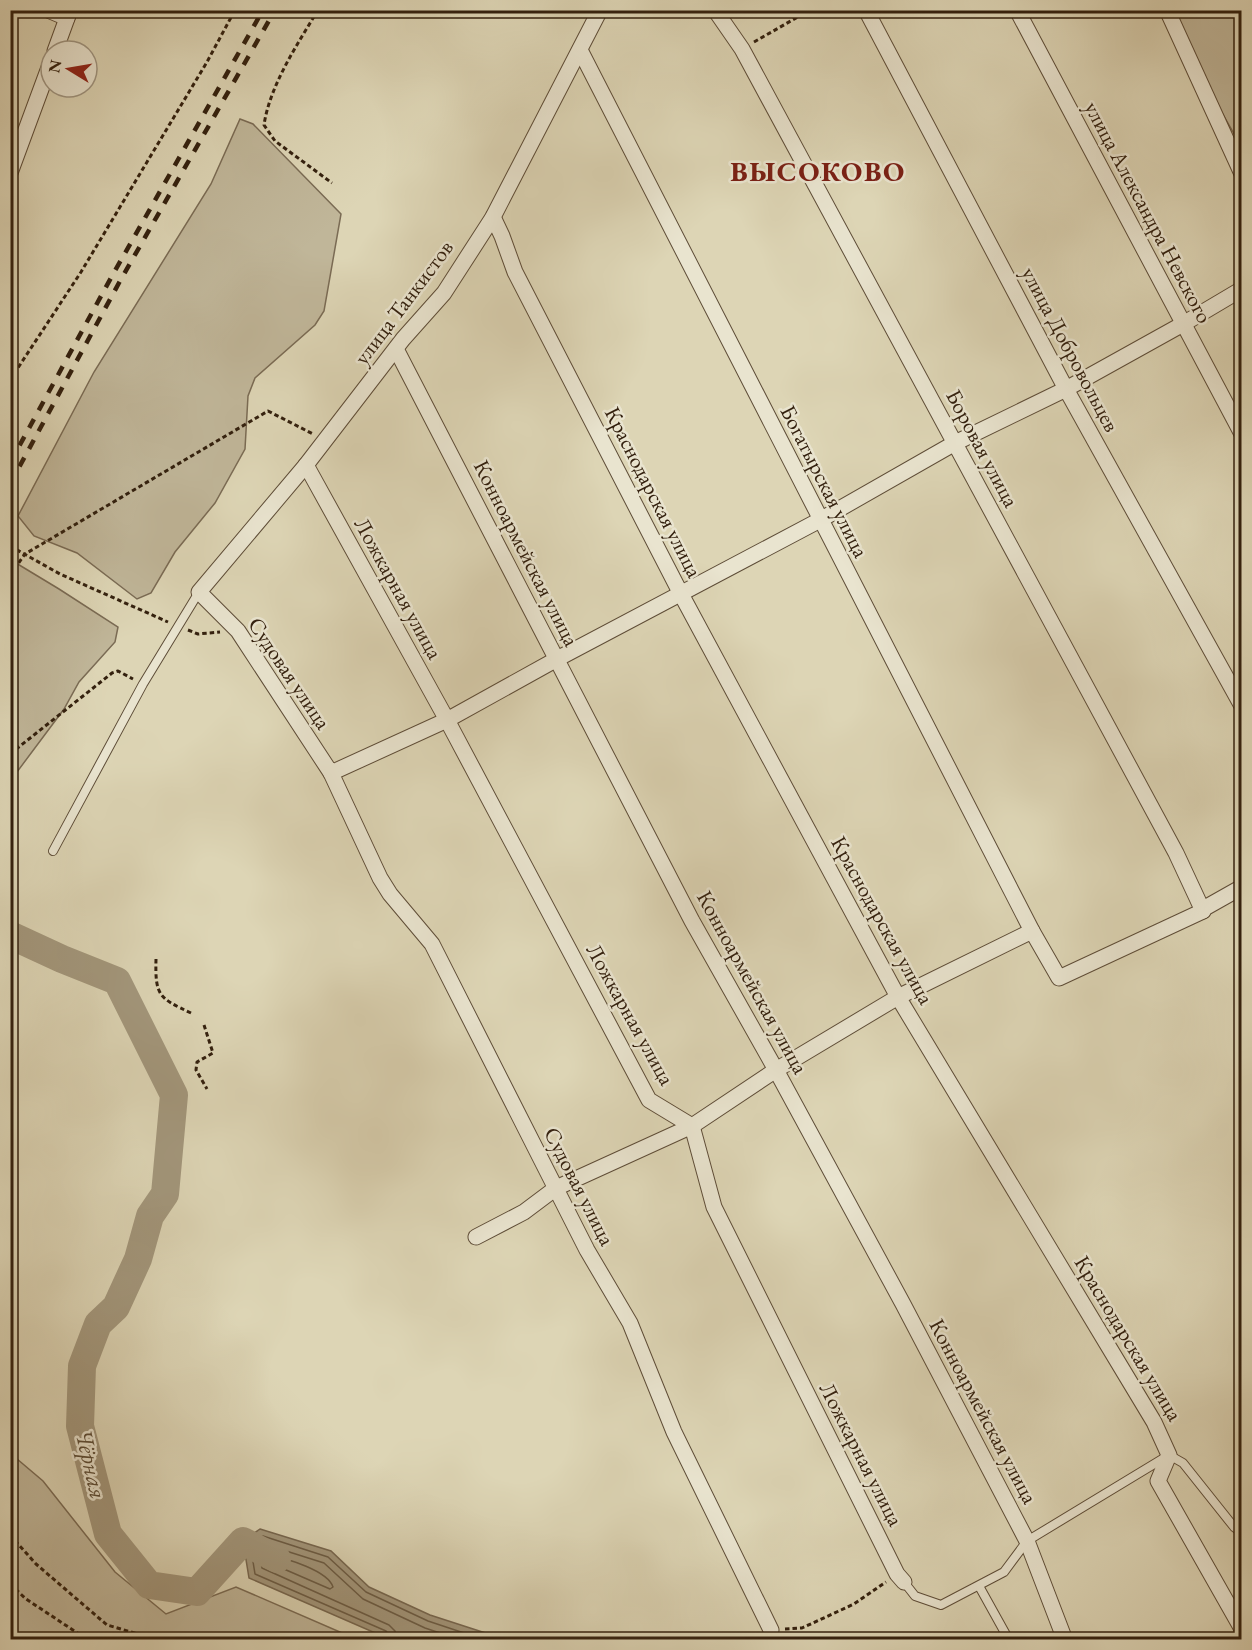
<svg xmlns="http://www.w3.org/2000/svg" width="1252" height="1650" font-family="'EB Garamond',serif">
  <rect width="100%" height="100%" fill="#ddd5b5"/>
  <filter id="stains"><feTurbulence type="fractalNoise" baseFrequency=".00333" numOctaves="4"/><feColorMatrix values="0 0 0 0 .2 0 0 0 0 .09 0 0 0 0 .02 0 0 0 .5 -.17"/></filter>
  <radialGradient id="worn" r=".72"><stop offset=".6" stop-color="#630" stop-opacity="0"/><stop offset="1" stop-color="#630" stop-opacity=".3"/></radialGradient>
  <g fill="#c0b699" stroke="#7a6b54" stroke-width="1.5">
    <polygon points="1164,11 1241,11 1241,146"/>
    <polygon points="240,119 253,124 341,214 324,311 315,325 255,378 248,396 245,449 215,503 175,552 151,593 137,599 77,553 34,536 18,516 94,372 211,184"/>
    <polygon points="11,560 59,589 118,627 115,642 79,682 64,709 11,780"/>
    <polygon points="10,1453 43,1481 115,1572 166,1614 236,1587 356,1639 11,1639"/>
  </g>
  <polygon fill="#a3977c" stroke="#766750" stroke-width="1.5" points="260,1529 331,1551 369,1587 430,1615 504,1639 389,1639 249,1578 243,1541"/>
  <g fill="none" stroke-linecap="round" stroke-linejoin="round">
    <g stroke="#6b5c45" stroke-width="1.5">
      <path d="M270,1556C287,1558 328,1571 333,1587L330,1589L270,1563L268,1559Z"/>
      <polyline points="390,1640 389,1635 386,1631 255,1574 250,1543 263,1536 328,1557 366,1592 428,1621 485,1640"/>
      <polyline points="397,1640 395,1631 389,1625 262,1568 258,1547 264,1544 324,1563 363,1599 425,1628 461,1640"/>
    </g>
    <polyline stroke="#a3977c" stroke-width="28" points="10,935 62,959 117,981 174,1095 165,1194 150,1216 138,1259 116,1307 98,1324 82,1366 80,1426 108,1534 149,1585 197,1592 243,1541 277,1559"/>
    <g stroke="#5e4d38" stroke-width="10">
      <g id="service">
        <polyline points="53,851 143,684 199,592"/>
        <polyline points="904,1582 915,1596 941,1605 1004,1572 1027,1541 1169,1455 1183,1463 1234,1527 1242,1533"/>
        <polyline points="979,1586 1009,1640"/>
      </g>
    </g>
    <g stroke="#5e4d38" stroke-width="17">
      <g id="minor">
        <polyline points="48,10 67,18"/>
        <polyline points="600,10 493,217 444,293 403,339 306,465 199,592 238,631 331,773 447,720 557,659 820,520 955,443 1066,389 1183,324 1242,289"/>
        <polyline points="715,10 742,49 1176,853 1203,911"/>
        <polyline points="866,10 1066,389 1242,706"/>
        <polyline points="1017,10 1242,434"/>
        <polyline points="1167,10 1242,174"/>
        <polyline points="580,50 1032,931"/>
        <polyline points="55,51 70,10"/>
        <polyline points="10,173 51,62"/>
        <polyline points="493,217 502,236 515,272 681,594 898,997 1154,1422 1169,1455 1158,1481 1242,1629"/>
        <polyline points="396,349 692,921 776,1070 903,1304 1027,1541 1065,1640"/>
        <polyline points="306,465 447,720 649,1100 692,1126 714,1207 897,1574 904,1582"/>
        <polyline points="331,773 380,878 390,894 432,944 587,1250 630,1323 674,1432 771,1630"/>
        <polyline points="476,1237 524,1212 556,1188 692,1126 776,1070 898,997 1032,931 1059,978 1203,911 1203,909 1242,887"/>
      </g>
    </g>
    <g stroke="#33200e" stroke-width="3" stroke-dasharray="4.5 3" stroke-linecap="butt">
      <path d="M318,10C297,45 270,85 264,125L275,141L332,183"/>
      <polyline points="754,42 810,10"/>
      <polyline points="10,380 81,272 207,62 235,10"/>
      <polyline points="10,546 60,574 168,622"/>
      <polyline points="10,575 25,554 268,411 313,434"/>
      <polyline points="188,630 198,634 220,632"/>
      <polyline points="10,754 112,673 118,671 133,679"/>
      <path d="M156,959C155,996 159,998 191,1013"/>
      <polyline points="204,1025 213,1053 197,1062 196,1070 207,1089"/>
      <polyline points="10,1535 36,1564 107,1625 159,1640"/>
      <polyline points="10,1584 26,1599 88,1640"/>
      <polyline points="785,1629 802,1628 854,1604 886,1582"/>
    </g>
    <use href="#service" stroke="#e9e4cf" stroke-width="8"/>
    <use href="#minor" stroke="#e9e4cf" stroke-width="15"/>
    <g stroke="#33200e" stroke-width="4.5" stroke-dasharray="10 10" stroke-linecap="butt">
      <polyline points="10,463 112,276 263,10"/>
      <polyline points="10,484 120,281 275,10"/>
    </g>
  </g>
  <g text-anchor="middle" stroke-width="5" stroke-linejoin="round" paint-order="stroke">
    <g font-size="22" fill="#33200e" stroke="#e9e4cf">
      <text transform="translate(1149 212) rotate(62)" y="8">улица Александра Невского</text>
      <text transform="translate(403 302) rotate(-53)" y="8">улица Танкистов</text>
      <text transform="translate(1071 349) rotate(62)" y="8">улица Добровольцев</text>
      <text transform="translate(983 448) rotate(62)" y="8">Боровая улица</text>
      <text transform="translate(825 481) rotate(63)" y="8">Богатырская улица</text>
      <text transform="translate(654 492) rotate(63)" y="8">Краснодарская улица</text>
      <text transform="translate(527 553) rotate(63)" y="8">Конноармейская улица</text>
      <text transform="translate(399 588) rotate(61)" y="8">Ложкарная улица</text>
      <text transform="translate(290 673) rotate(56)" y="8">Судовая улица</text>
      <text transform="translate(883 920) rotate(61)" y="8">Краснодарская улица</text>
      <text transform="translate(753 982) rotate(61)" y="8">Конноармейская улица</text>
      <text transform="translate(631 1014) rotate(61)" y="8">Ложкарная улица</text>
      <text transform="translate(580 1186) rotate(63)" y="8">Судовая улица</text>
      <text transform="translate(1129 1338) rotate(59)" y="8">Краснодарская улица</text>
      <text transform="translate(984 1411) rotate(62)" y="8">Конноармейская улица</text>
      <text transform="translate(862 1454) rotate(63)" y="8">Ложкарная улица</text>
    </g>
    <g font-size="24" font-style="italic" fill="#5a4a34" stroke="#e9e4cf">
      <text transform="translate(91 1464) rotate(77)" y="8">Чёрная</text>
    </g>
    <g font-size="28" font-weight="bold" letter-spacing="1.5" fill="#7a1f14" stroke="#e9e4cf">
      <text x="818" y="181">ВЫСОКОВО</text>
    </g>
  </g>
  <rect width="1252" height="1650" fill="none" stroke="#ddd5b5" stroke-width="36"/>
  <rect x="12" y="12" width="1228" height="1626" fill="none" stroke="#33200e" stroke-width="3"/>
  <rect x="18" y="18" width="1216" height="1614" fill="none" stroke="#33200e" stroke-width="1.5"/>
  <g transform="translate(69 69) rotate(281)"><circle r="28" fill="#e9e4cf" stroke="#a09682" stroke-width="1.5"/>
  <path d="M0-4.5L10 22L0 15L-10 22Z" fill="#8f2418"/>
  <text y="-9" font-size="16" font-weight="bold" text-anchor="middle" fill="#33200e">N</text>
  </g>
  <rect width="100%" height="100%" filter="url(#stains)"/>
  <rect width="100%" height="100%" fill="url(#worn)"/>
</svg>
